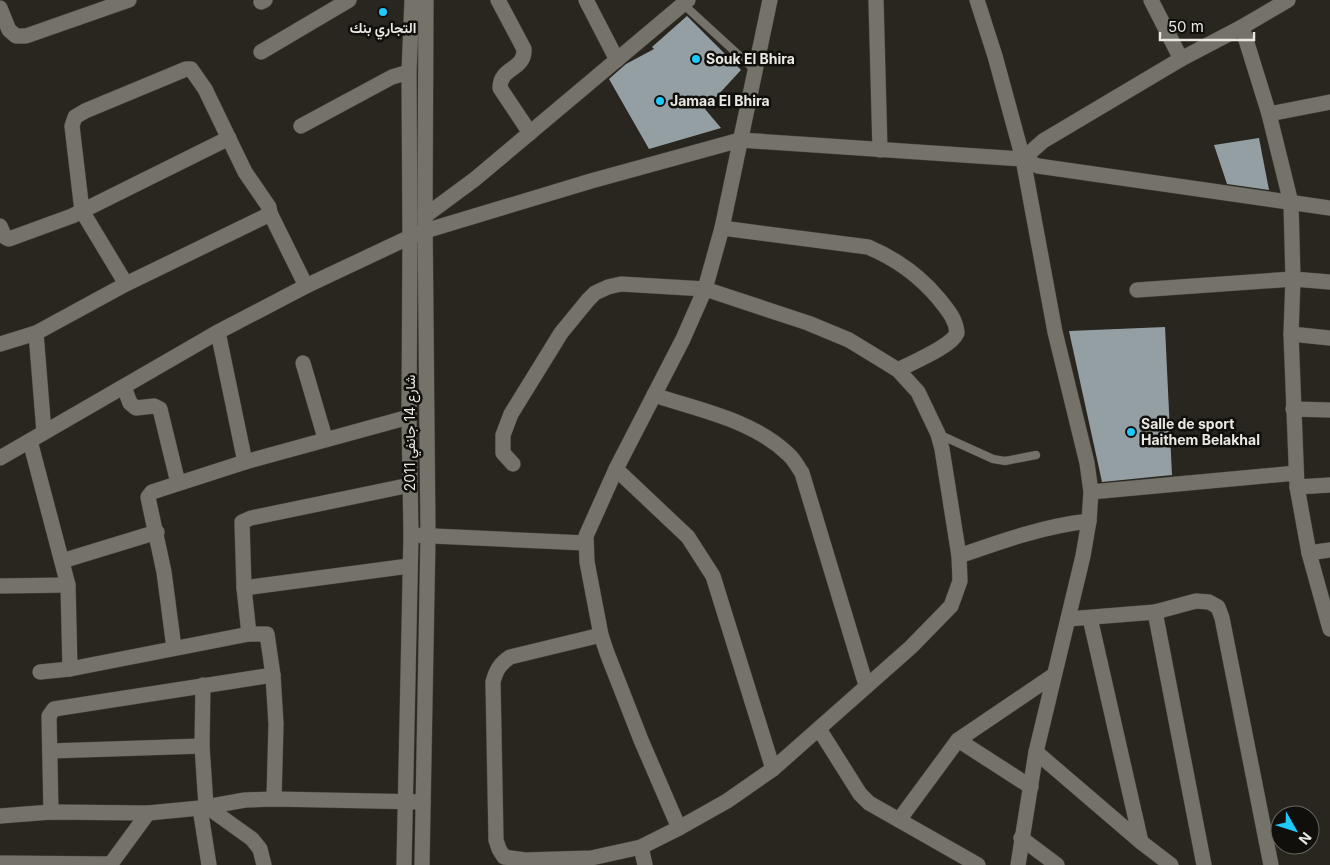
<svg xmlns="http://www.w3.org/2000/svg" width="1330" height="865" font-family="Inter,Vazirmatn,sans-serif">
  <rect width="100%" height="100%" fill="#28261e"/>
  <g fill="#949fa3">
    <polygon points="687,16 741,70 705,109 721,128 649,149 609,79 626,64 654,49 652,47"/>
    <polygon points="1259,138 1269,190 1227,184 1214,145"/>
    <polygon points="1165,327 1172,475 1102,482 1069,331"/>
  </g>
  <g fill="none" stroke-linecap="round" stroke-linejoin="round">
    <g stroke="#44433c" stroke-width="9">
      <g id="service">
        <polyline points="683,4 755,70"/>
        <polyline points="938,434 993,459 1005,461 1036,455"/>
      </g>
    </g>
    <g stroke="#44433c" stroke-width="16">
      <g id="minor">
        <path d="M498,0L524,49C525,71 500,66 500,88L530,133"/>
        <polyline points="586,0 617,60"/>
        <polyline points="876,0 880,150"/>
        <polyline points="977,0 995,56 1023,159 1055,332 1087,463 1091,492 1089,521 1083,556 1036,752 1018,865"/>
        <polyline points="1151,0 1181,59"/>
        <polyline points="261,2 265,0"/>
        <polyline points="0,8 9,30 16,36 26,36 129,0"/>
        <polyline points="1242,27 1269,114 1291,203 1293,279 1291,334 1297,487 1309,553 1330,629"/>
        <polyline points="261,52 349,0"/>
        <polyline points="1269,114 1330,102"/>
        <polyline points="301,126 392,77 409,72"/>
        <polyline points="1023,159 1043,141 1181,59 1242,27 1288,0"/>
        <polyline points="270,213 306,286"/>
        <polyline points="425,216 475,179 688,0"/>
        <polyline points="0,226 5,237 9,239 72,216 229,138"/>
        <path d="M722,228L868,247C897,259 919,275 939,299C947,309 956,319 957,333C951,347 913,362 898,370"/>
        <polyline points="1137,290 1293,279 1330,282"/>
        <polyline points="218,332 245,462"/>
        <polyline points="36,333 44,432"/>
        <polyline points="1291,334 1330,338"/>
        <polyline points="0,344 36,333 126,284 264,217 270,213 269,207 245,172 205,89 191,69 186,69 85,111 75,117 72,126 82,211 126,284"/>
        <polyline points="303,363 325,438"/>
        <polyline points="124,387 130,403 136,408 154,406 160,409 178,483"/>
        <path d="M654,395C699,410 753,420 788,454C794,459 798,467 802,473L866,685"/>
        <polyline points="1293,409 1330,410"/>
        <polyline points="30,441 68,585 70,669"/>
        <polyline points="0,458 218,332 306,286 410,237 425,231 591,181 740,140 1023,159 1038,166 1330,208"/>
        <path d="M513,464L503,453V435L511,414L561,333L588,300L595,293L608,287L621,284L705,289L808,323L849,340L898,370L918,392L938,434L942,449L959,556L960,581L951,606L911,647L773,769L727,801L679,828L641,847L591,858L525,860L504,857L499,849L496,840L493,682C496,670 500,664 510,657L601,635"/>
        <polyline points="616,469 688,537 713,576 773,769"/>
        <polyline points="1297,487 1330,485"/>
        <polyline points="1091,492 1296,473"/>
        <polyline points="411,535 585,543"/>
        <polyline points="1309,553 1330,550"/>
        <path d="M959,556C1002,541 1044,526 1089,521"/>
        <polyline points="62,561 157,532"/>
        <polyline points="0,586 68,585"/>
        <polyline points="244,588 409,566"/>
        <polyline points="1155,612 1204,865"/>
        <polyline points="1090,618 1141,842"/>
        <polyline points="1068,619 1155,612 1196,601 1209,602 1218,607 1222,618 1271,865"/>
        <polyline points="249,634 244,588 242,522 251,518 410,485"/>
        <polyline points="174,648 164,572 149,502 148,497 152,492 245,462 409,417"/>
        <polyline points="40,672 70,669 249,634 267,634 273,675 276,724 274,799"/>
        <polyline points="203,685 202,746 206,806 252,839 260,849 264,865"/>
        <polyline points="819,729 860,794 869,803 978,865"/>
        <polyline points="958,740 1031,787"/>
        <polyline points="50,751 202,746"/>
        <polyline points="1036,752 1141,842 1171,865"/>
        <polyline points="200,808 209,865"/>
        <polyline points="51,812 49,716 54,709 273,675"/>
        <polyline points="0,816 51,812 148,813 200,808 245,800 274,799 423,802"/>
        <polyline points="899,820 958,740 1054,675"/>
        <polyline points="679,828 641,740 607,653 601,635 587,562 586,536 616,469 683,339 705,289 722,228 770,0"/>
        <polyline points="1021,838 1057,865"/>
        <polyline points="641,847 645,865"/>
        <polyline points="0,863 111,864"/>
        <polyline points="110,865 148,813"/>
      </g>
    </g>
    <g stroke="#44433c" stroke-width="16">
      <g id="secondary">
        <polyline points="404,865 411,535 409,417 410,237 409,72 412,0"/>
        <polyline points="422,865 428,536 425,216 426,0"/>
      </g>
    </g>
    <use href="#service" stroke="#747269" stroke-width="8"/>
    <use href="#minor" stroke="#747269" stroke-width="15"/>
    <use href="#secondary" stroke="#747269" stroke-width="15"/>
  </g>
  <g fill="#1ec9fd" stroke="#100f0b" stroke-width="2">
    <circle cx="383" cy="12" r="5"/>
    <circle cx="696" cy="59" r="5"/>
    <circle cx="660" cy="101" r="5"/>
    <circle cx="1131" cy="432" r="5"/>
  </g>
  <g text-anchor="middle" stroke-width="5" stroke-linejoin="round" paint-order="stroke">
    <g font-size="14" font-weight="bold" fill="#e9e8e2" stroke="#100f0b" text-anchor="start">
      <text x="383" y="33" text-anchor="middle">التجاري بنك</text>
      <text x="706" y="64">Souk El Bhira</text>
      <text x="670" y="106">Jamaa El Bhira</text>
      <text x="1141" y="429">Salle de sport<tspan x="1141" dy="16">Haithem Belakhal</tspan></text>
    </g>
    <g font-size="14" fill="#e9e8e2" stroke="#100f0b">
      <text transform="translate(410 433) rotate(-90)" y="5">شارع 14 جانفي 2011</text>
    </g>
  </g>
  <g transform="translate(1295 830) rotate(129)"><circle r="24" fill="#100f0b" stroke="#676661"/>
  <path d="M0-4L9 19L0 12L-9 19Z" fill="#1ec9fd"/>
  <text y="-8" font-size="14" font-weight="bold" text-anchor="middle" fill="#e9e8e2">N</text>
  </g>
  <path d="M1160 32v8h94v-8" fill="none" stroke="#e9e8e2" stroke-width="2.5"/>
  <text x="1168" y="32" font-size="15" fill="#e9e8e2" stroke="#100f0b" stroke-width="4" paint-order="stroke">50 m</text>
</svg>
